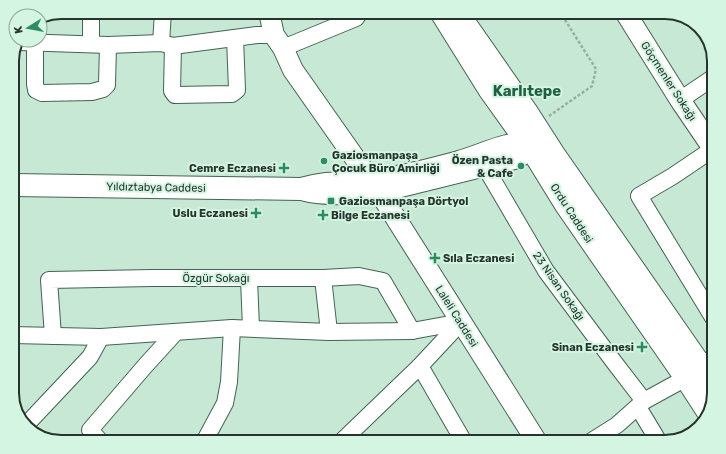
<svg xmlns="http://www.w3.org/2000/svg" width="726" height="454" font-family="Rubik,sans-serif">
  <rect width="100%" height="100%" fill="#c6e8d4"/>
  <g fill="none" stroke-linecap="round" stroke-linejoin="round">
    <g stroke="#456353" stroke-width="18">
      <g id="minor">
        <polyline points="19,42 108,45 161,43 173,46 257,35 274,35"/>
        <polyline points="35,43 35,84 36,90 42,93 92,92 103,89 107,85 108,45"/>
        <polyline points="161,43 163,12"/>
        <polyline points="91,44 91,12"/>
        <polyline points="173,46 172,91 175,95 232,94 237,90 235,38"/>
        <polyline points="283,48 356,18 358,15 358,12"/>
        <polyline points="680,100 714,77"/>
        <polyline points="713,149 673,176 639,196 714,319"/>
        <polyline points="484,165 546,271 614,362 644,401"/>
        <polyline points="323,278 329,332"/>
        <polyline points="249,279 251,328"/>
        <polyline points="12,335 101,337 232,328 329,332 412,331 461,322"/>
        <polyline points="53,336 49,280 152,278 323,278 359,276 383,281 412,331"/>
        <polyline points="420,366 464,442"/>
        <polyline points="701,366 714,357"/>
        <polyline points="638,407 659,442"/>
        <polyline points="26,425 90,357 101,337"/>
        <polyline points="101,442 90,430 145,366 175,333"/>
        <polyline points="204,442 225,403 229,382 232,328"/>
        <polyline points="341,442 420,366 461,322"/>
        <polyline points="590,442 617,425 644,401 686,378"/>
      </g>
    </g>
    <g stroke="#456353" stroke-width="22">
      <g id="tertiary">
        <polyline points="269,12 274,35 283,48 293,70 371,181"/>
        <polyline points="625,12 680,100 714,150"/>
        <polyline points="378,190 537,442"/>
      </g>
    </g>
    <g stroke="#456353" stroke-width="24">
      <path id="secondary" d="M12,185L301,189C330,197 362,192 392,188L514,158L524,153L529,145C510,140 479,157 459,162C430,170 400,178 370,181C345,183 325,182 301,189"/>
    </g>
    <g stroke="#456353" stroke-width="24">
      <g id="primary">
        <polyline points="441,12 489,89 529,145 566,205 686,378 708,412"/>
        <polyline points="457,12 526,111 553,153 701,366 714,387"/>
      </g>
    </g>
    <polyline stroke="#95b0a0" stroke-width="2.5" stroke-dasharray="3 2" stroke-linecap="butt" points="549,116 592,86 596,69 560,12"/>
    <use href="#minor" stroke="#fff" stroke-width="16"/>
    <use href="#tertiary" stroke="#fff" stroke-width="20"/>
    <use href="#secondary" stroke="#fff" stroke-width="22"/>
    <use href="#primary" stroke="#fff" stroke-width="22"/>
  </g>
  <g fill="#2f8b62" stroke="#d3f5e1" stroke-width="1.5">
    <circle cx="324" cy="161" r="4"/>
    <circle cx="521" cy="166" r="4"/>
    <path d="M282 162h4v4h4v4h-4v4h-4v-4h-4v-4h4z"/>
    <rect x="327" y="197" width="8" height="8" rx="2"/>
    <path d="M254 207h4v4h4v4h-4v4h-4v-4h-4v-4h4z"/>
    <path d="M321 209h4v4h4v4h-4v4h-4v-4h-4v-4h4z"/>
    <path d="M433 252h4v4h4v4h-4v4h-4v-4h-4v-4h4z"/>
    <path d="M640 341h4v4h4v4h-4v4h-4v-4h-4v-4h4z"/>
  </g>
  <g text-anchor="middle" stroke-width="4" stroke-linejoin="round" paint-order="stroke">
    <g font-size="11" fill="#27342d" stroke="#d3f5e1">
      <text transform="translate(669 81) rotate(57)" y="4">Göçmenler Sokağı</text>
      <text transform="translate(156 187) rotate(1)" y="4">Yıldıztabya Caddesi</text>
      <text transform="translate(572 213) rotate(57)" y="4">Ordu Caddesi</text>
      <text x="216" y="282">Özgür Sokağı</text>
      <text transform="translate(559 286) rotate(55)" y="4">23 Nisan Sokağı</text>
      <text transform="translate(457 316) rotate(58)" y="4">Laleli Caddesi</text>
    </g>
    <g font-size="11" font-weight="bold" fill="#27342d" stroke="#d3f5e1" text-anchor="start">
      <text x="332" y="159">Gaziosmanpaşa<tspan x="332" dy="13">Çocuk Büro Amirliği</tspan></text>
      <text x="513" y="164" text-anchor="end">Özen Pasta<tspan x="513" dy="13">&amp; Cafe</tspan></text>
      <text x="276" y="172" text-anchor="end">Cemre Eczanesi</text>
      <text x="339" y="205">Gaziosmanpaşa Dörtyol</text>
      <text x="248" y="217" text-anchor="end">Uslu Eczanesi</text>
      <text x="331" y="219">Bilge Eczanesi</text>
      <text x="443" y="262">Sıla Eczanesi</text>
      <text x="634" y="351" text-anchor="end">Sinan Eczanesi</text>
    </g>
    <g font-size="15" font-weight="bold" fill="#205f42" stroke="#d3f5e1">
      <text x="527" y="96">Karlıtepe</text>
    </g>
  </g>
  <path d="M0 0H726V454H0ZM61 19H665A42 42 0 0 1 707 61V393A42 42 0 0 1 665 435H61A42 42 0 0 1 19 393V61A42 42 0 0 1 61 19Z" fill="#d3f5e1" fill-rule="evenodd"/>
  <path fill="none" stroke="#27342d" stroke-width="2" d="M61 19H665A42 42 0 0 1 707 61V393A42 42 0 0 1 665 435H61A42 42 0 0 1 19 393V61A42 42 0 0 1 61 19Z"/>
  <g transform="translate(28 28) rotate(259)"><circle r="19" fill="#d3f5e1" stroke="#8ea899"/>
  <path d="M0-3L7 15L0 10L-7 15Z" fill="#2f8b62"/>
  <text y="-6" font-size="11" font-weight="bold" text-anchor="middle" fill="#27342d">K</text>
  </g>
</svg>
